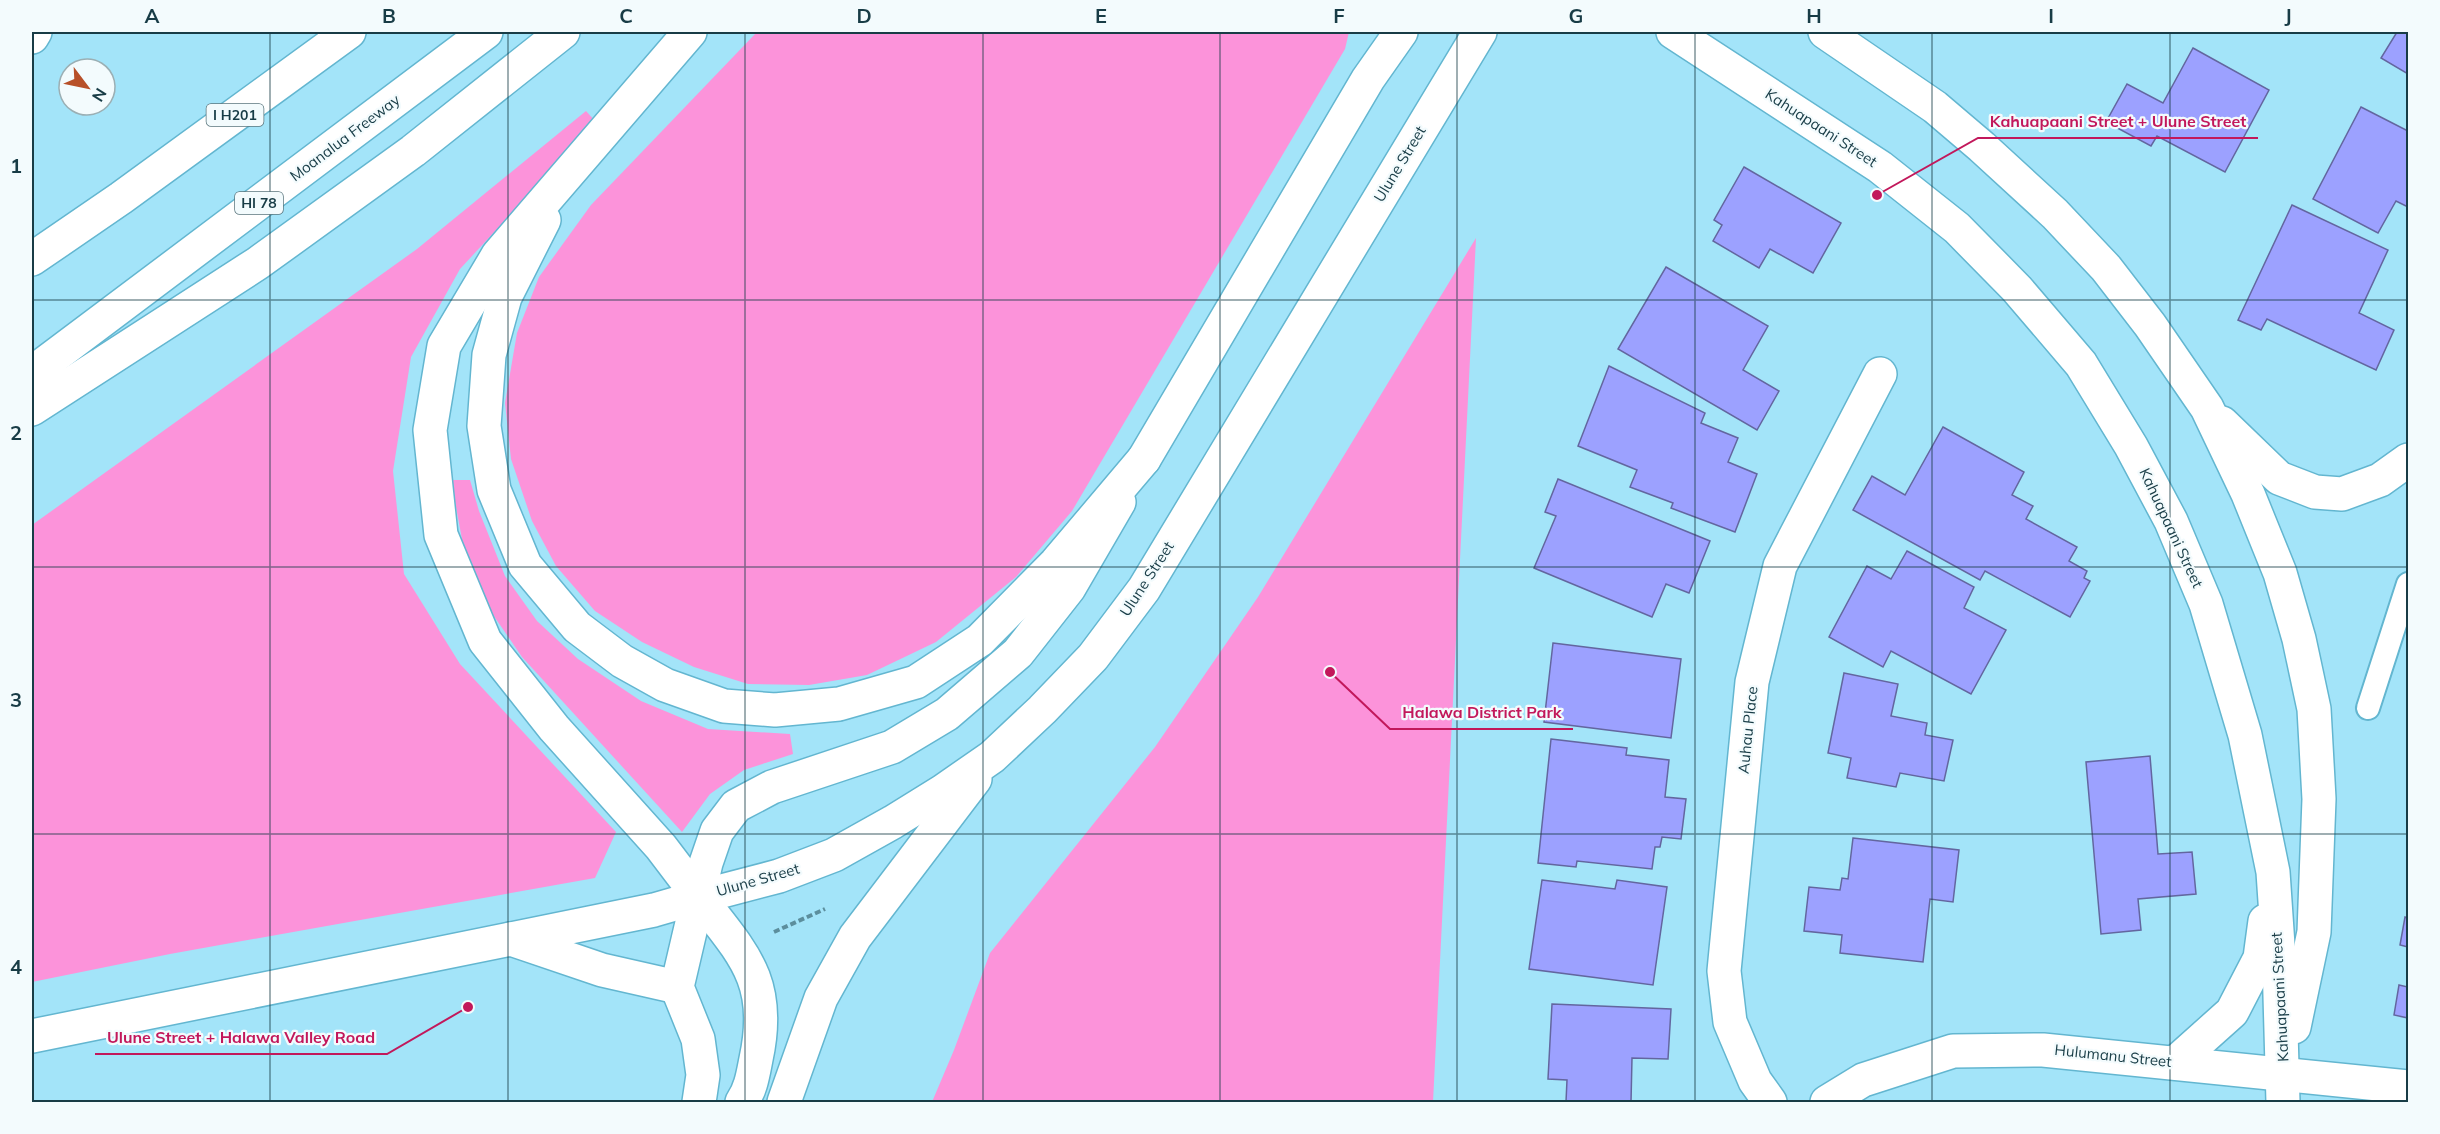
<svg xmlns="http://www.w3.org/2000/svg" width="2440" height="1134" font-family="Mulish,sans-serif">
  <rect width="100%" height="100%" fill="#a3e4f9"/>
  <g fill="#fc93da">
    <polygon points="757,32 1349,32 1345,49 1072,511 1016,577 936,642 867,675 809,685 748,684 694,667 642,642 595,611 556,566 532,521 511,459 505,403 517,333 539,277 591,205"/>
    <polygon points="586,111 596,122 460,269 411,357 393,471 404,574 460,664 616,832 595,878 170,954 32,982 32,525 417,249"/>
    <polygon points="1476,238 1433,1102 932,1102 954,1050 990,953 1155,747 1258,597"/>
    <polygon points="451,480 470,480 479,511 505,576 537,621 578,659 641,701 708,729 790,734 793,754 744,770 710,794 682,832 522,657 487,606 464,550"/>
  </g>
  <g fill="#9ca1ff" stroke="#63669f" stroke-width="1.5">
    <polygon points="2397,32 2408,32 2408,74 2381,58"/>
    <polygon points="2193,48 2269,90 2225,172 2157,136 2151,146 2106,122 2127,84 2163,103"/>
    <polygon points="2361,107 2408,131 2408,207 2396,201 2378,233 2313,199"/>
    <polygon points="1744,167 1841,223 1813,273 1770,249 1759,268 1713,241 1722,225 1714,220"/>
    <polygon points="2292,205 2388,250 2359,313 2394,330 2376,370 2267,319 2261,330 2238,320"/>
    <polygon points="1666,267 1768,326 1743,370 1779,391 1757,430 1618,349"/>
    <polygon points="1609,366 1705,413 1701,423 1738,438 1728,462 1757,474 1735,532 1671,508 1673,503 1630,487 1637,470 1578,446"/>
    <polygon points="1943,427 2024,472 2012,495 2033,506 2026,519 2077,547 2069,561 2087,571 2084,578 2090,581 2070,617 1985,571 1980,580 1853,510 1872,476 1905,495"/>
    <polygon points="1558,479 1710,541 1689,593 1666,584 1652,617 1534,568 1556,516 1545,512"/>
    <polygon points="1907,551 1974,587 1964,608 2006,630 1971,694 1891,651 1883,667 1829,637 1867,566 1891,579"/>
    <polygon points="1553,643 1681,659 1671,738 1544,722"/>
    <polygon points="1844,673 1898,684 1891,716 1927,723 1925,735 1953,740 1944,781 1900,773 1896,787 1847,778 1851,758 1828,753"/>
    <polygon points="1551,739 1627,748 1626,755 1669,760 1665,797 1686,799 1681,839 1662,837 1660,847 1655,847 1652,869 1577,861 1576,867 1538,863"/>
    <polygon points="2150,756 2158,854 2192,852 2196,894 2138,899 2141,930 2101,934 2086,762"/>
    <polygon points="1853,838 1959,850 1953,902 1930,899 1923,962 1840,953 1842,935 1804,931 1809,887 1840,890 1842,878 1848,879"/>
    <polygon points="1542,880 1615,889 1617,880 1667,887 1653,985 1529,969"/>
    <polygon points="2405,917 2408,918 2408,947 2400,945"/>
    <polygon points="2399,985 2408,987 2408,1018 2394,1015"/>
    <polygon points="1552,1004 1671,1009 1668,1059 1632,1058 1631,1102 1566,1102 1567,1080 1548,1079"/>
  </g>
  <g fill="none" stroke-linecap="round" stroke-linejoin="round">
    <g stroke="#63b6d0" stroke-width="26">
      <polyline id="service" points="2368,708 2408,584"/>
    </g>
    <g stroke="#63b6d0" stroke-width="36">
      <g id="minor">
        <polyline points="1770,1102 1755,1081 1730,1022 1724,971 1752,682 1780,566 1880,374"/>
        <polyline points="1827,1102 1863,1080 1953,1051 2043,1050 2408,1087"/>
      </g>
    </g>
    <g stroke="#63b6d0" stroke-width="36">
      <g id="tertiary">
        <polyline points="1673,32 1880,167 1957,228 2017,289 2081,364 2131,446 2171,521 2206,604 2245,735 2273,872 2279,960 2283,1102"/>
        <polyline points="1825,32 1935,107 1982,147 2055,214 2106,268 2150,325 2207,408 2248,494 2280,573 2299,639 2314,709 2319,799 2314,932 2294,1027"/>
        <polyline points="2222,423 2279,478 2315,492 2342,494 2380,480 2408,460"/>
        <path d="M699,897C743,954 773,981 756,1059C753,1074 751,1089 742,1102"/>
        <polyline points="2175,1063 2232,1012 2260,958 2265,921"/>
        <polyline points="699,1102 703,1075 698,1039 677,987 706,863 717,831 736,806 772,787 892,747 947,714 1018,653 1069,588 1119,502"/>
      </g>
    </g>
    <g stroke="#63b6d0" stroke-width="36">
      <g id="secondary">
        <polyline points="1144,459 1368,79 1401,32"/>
        <polyline points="699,897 779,876 834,855 893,822 943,791 992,757 1042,710 1093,657 1144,589 1480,32"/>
        <polyline points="784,1102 821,998 855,937 975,779"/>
      </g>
    </g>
    <g stroke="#63b6d0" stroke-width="36">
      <g id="motorway">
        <polyline points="32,37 35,32"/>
        <polyline points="544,220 505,297 489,355 484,426 494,490 525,565 577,627 622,661 665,685 724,706 775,710 839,704 916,682 980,640 1056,563 1144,459"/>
        <polyline points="32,259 121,198 349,32"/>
        <polyline points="32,373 486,32"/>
        <polyline points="32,409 258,263 413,151 563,32"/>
        <polyline points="511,939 602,970 677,987"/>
        <polyline points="32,1036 654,910 699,897 661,847 554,728 485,641 441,535 430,430 444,346 498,255 690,32"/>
      </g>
    </g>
    <polyline stroke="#5c8e9d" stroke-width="4" stroke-dasharray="6 3" stroke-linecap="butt" points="774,932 825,909"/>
    <use href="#service" stroke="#fff" stroke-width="22"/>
    <use href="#minor" stroke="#fff" stroke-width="33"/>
    <use href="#tertiary" stroke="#fff" stroke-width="33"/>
    <use href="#secondary" stroke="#fff" stroke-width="33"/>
    <use href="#motorway" stroke="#fff" stroke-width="33"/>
  </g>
  <path fill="none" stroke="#183c46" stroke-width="1.5" stroke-opacity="0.55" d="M270,32V1102M508,32V1102M745,32V1102M983,32V1102M1220,32V1102M1457,32V1102M1695,32V1102M1932,32V1102M2170,32V1102M32,300H2408M32,567H2408M32,834H2408"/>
  <g text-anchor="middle" stroke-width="4.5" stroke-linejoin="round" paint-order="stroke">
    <g fill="#f3fbfd" stroke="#5a757d" stroke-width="1.5">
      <rect x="206.5" y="104" width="57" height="22" rx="4.5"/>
      <rect x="235" y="192" width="48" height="22" rx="4.5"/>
    </g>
    <g font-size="14" font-weight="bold" fill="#183c46">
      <text x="235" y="120">I H201</text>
      <text x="259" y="208">HI 78</text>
    </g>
    <g font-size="15" fill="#183c46" stroke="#f3fbfd">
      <text transform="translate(1821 128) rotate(33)" y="5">Kahuapaani Street</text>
      <text transform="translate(345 138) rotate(-37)" y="5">Moanalua Freeway</text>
      <text transform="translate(1400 164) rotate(-59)" y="5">Ulune Street</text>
      <text transform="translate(2171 528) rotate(65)" y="5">Kahuapaani Street</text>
      <text transform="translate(1147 579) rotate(-57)" y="5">Ulune Street</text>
      <text transform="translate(1748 730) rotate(-84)" y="5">Auhau Place</text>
      <text transform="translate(758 880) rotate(-16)" y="5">Ulune Street</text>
      <text transform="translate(2280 997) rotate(-93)" y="5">Kahuapaani Street</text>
      <text transform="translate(2113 1056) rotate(6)" y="5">Hulumanu Street</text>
    </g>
  </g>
  <path fill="none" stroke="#c2185b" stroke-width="2" d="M1877 195L1978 138H2258M1330 672L1390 729H1573M468 1007L387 1054H95"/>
  <g fill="#c2185b" stroke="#f3fbfd" stroke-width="2">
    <circle cx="1877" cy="195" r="6"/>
    <circle cx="1330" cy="672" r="6"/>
    <circle cx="468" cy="1007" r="6"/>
  </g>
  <g font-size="16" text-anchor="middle" font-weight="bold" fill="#c2185b" stroke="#f3fbfd" stroke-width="4.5" stroke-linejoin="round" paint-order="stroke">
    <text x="2118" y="127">Kahuapaani Street + Ulune Street</text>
    <text x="1482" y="718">Halawa District Park</text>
    <text x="241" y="1043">Ulune Street + Halawa Valley Road</text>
  </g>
  <rect width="2440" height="1134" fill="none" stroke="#f3fbfd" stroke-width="66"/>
  <g transform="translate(87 87) rotate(122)"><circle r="28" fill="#f3fbfd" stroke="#9bafb4" stroke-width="1.5"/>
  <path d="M0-4.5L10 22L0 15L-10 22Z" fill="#b75029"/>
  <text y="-9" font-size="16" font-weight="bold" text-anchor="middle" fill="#183c46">N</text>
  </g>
  <rect x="33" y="33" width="2374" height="1068" fill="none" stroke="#183c46" stroke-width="2"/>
  <g font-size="20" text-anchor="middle" font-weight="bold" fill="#183c46">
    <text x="152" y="23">A</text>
    <text x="389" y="23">B</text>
    <text x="626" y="23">C</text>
    <text x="864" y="23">D</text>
    <text x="1101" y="23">E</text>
    <text x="1339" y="23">F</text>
    <text x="1576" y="23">G</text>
    <text x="1814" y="23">H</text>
    <text x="2051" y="23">I</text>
    <text x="2288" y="23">J</text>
    <text x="16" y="173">1</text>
    <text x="16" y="440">2</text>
    <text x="16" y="707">3</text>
    <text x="16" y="974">4</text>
  </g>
</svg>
